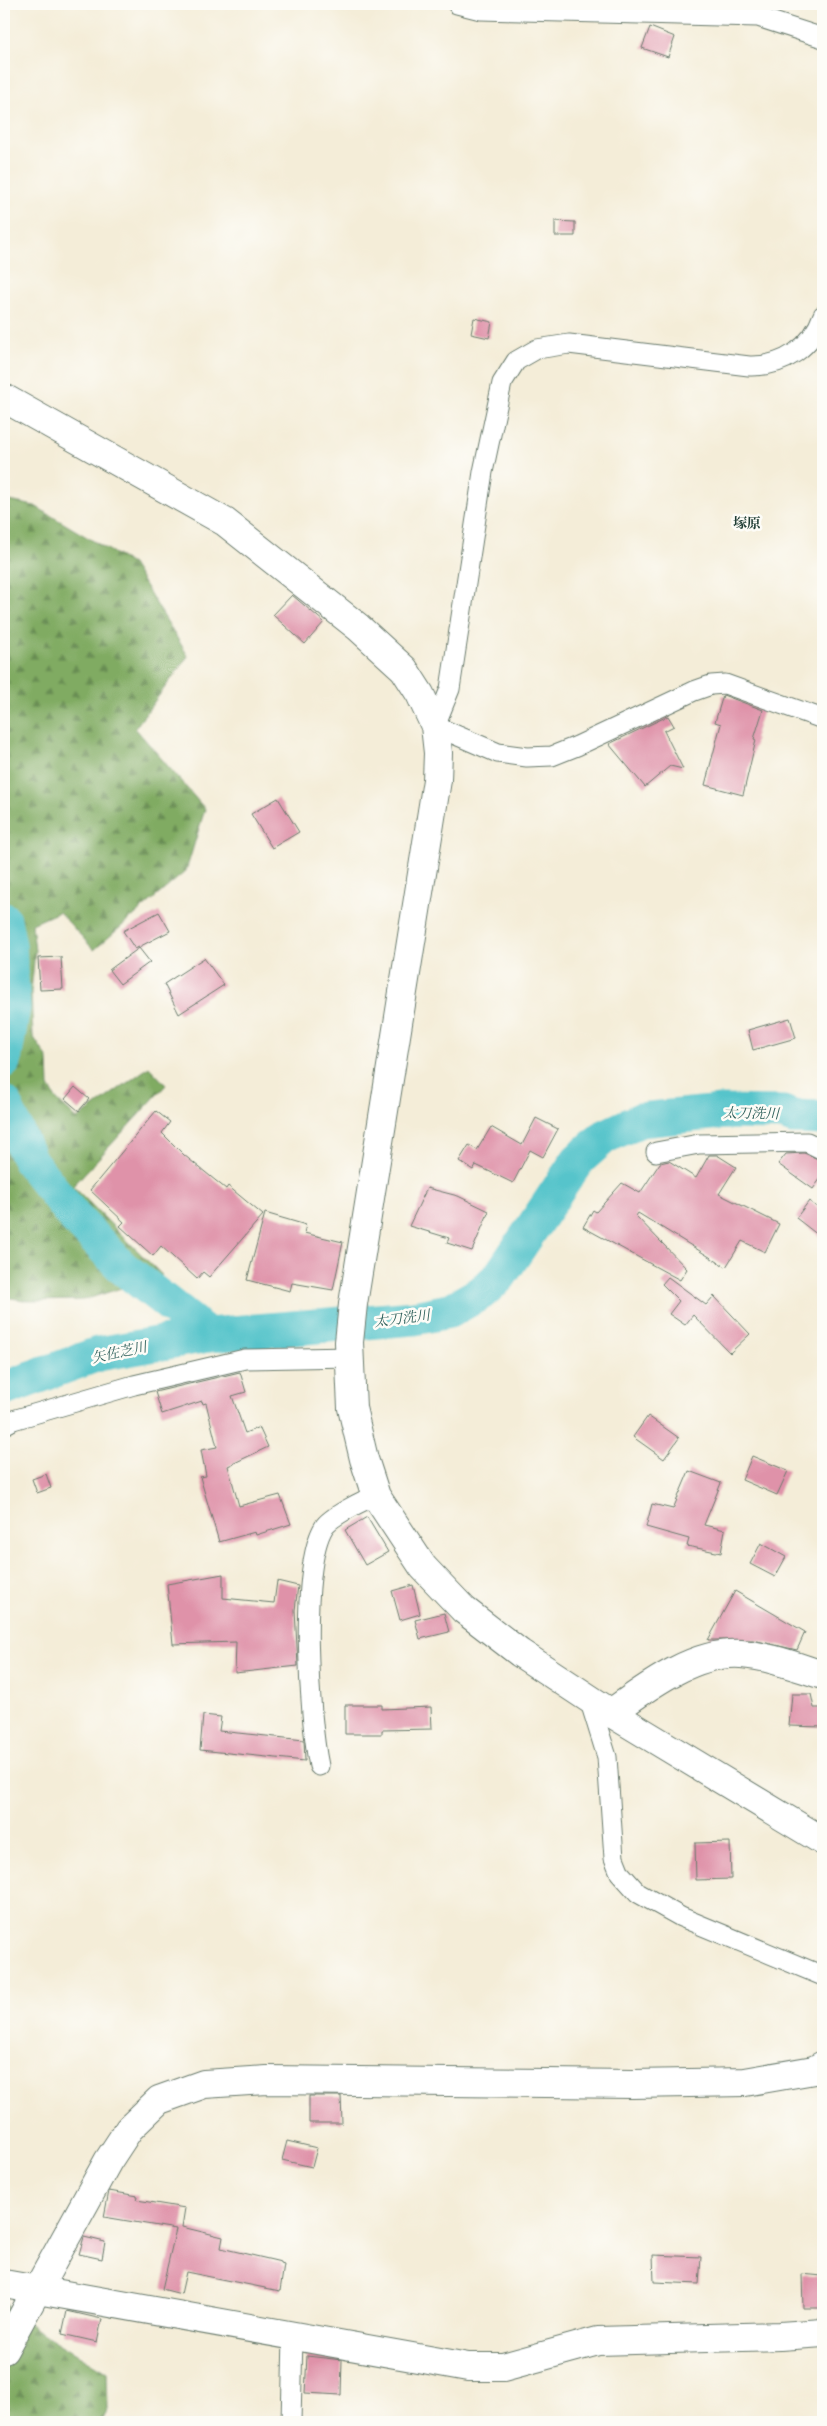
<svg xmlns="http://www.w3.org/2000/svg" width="827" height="2426" font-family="'Libre Caslon Text','Noto Serif JP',serif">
  <defs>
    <pattern id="forest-firs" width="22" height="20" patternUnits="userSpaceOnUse" patternTransform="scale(1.25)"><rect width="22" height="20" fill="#80ab62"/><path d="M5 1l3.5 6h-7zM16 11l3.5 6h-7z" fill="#688c52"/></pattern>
  </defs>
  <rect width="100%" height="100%" fill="#fdfcf7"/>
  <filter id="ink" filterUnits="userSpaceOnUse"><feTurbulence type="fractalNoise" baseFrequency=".02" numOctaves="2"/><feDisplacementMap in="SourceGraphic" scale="10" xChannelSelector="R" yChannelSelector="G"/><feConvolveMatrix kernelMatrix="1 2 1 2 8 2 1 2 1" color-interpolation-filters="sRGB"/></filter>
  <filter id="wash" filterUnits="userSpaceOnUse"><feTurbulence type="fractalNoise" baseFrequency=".0096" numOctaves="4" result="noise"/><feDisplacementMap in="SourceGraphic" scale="20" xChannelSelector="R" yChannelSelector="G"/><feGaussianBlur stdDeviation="1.12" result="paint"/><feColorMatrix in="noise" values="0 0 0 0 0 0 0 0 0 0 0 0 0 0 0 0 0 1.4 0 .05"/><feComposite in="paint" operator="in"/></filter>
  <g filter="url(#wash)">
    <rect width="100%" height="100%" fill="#f4edd8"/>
    <g fill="url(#forest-firs)" stroke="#50744b">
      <polygon points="4,500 35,506 132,564 188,656 135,728 205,809 186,871 94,950 59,912 32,924 35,951 31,992 33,1036 48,1059 49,1086 56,1099 77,1119 149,1067 166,1085 73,1186 162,1275 84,1300 30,1301 4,1297"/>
      <polygon points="4,2303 37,2330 107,2372 108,2409 101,2422 4,2422"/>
    </g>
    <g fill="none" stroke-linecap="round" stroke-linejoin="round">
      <g stroke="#57c4cb" stroke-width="35">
        <polyline points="4,920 9,945 13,1007 4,1061"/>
        <polyline points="4,1103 30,1161 74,1217 123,1268 208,1335"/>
        <polyline points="4,1389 98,1354 208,1335 414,1318 449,1311 481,1293 499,1277 578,1160 604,1137 640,1120 721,1112 783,1113 793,1117 823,1118"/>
      </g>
    </g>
    <g id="blocks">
      <g fill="#df92a9">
        <polygon points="650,27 675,37 668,57 642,48"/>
        <polygon points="555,221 575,222 575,236 555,236"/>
        <polygon points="474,318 492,322 489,338 471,334"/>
        <polygon points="292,595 324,622 305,644 273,615"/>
        <polygon points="723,695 763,710 754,739 756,740 743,795 705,785 721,724 715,722"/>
        <polygon points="668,716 674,726 664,731 683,769 670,766 645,787 609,744"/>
        <polygon points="278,798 299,832 272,848 251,814"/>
        <polygon points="159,912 170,931 135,949 123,931"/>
        <polygon points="139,948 150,962 120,984 109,970"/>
        <polygon points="61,957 63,989 40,990 38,958"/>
        <polygon points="204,958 224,985 179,1014 164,984"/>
        <polygon points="790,1018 796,1038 753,1050 748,1030"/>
        <polygon points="75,1087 89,1099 79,1111 65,1099"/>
        <polygon points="156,1111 170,1122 162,1133 184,1155 226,1189 228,1186 263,1215 209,1277 203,1272 197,1279 161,1246 153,1256 120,1226 124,1222 90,1190"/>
        <polygon points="536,1118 558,1129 543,1157 530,1150 513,1183 476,1165 473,1170 459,1161 469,1145 477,1150 491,1127 522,1145"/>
        <polygon points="804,1153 823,1161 823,1175 813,1189 778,1164 786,1154"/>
        <polygon points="709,1155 717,1155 736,1167 719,1194 779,1224 765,1252 742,1241 726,1267 638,1213 636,1216 687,1269 680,1280 583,1227 593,1210 596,1212 622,1183 640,1193 660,1163 669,1161 696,1178"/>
        <polygon points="427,1188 458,1196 489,1211 472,1251 447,1243 449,1238 409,1226"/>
        <polygon points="809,1201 823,1212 823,1239 796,1218"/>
        <polygon points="265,1213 306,1225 304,1233 343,1242 333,1290 292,1283 290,1291 247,1280"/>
        <polygon points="668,1277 706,1305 714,1296 750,1334 730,1353 693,1315 685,1325 669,1314 679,1301 662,1284"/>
        <polygon points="240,1372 246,1392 232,1396 245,1433 259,1427 268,1447 228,1466 239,1506 280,1495 291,1524 256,1535 255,1532 219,1542 200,1477 206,1476 201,1450 217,1447 206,1403 203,1404 202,1401 162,1414 155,1392"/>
        <polygon points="648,1416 679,1438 664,1459 633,1437"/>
        <polygon points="752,1456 788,1471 777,1495 742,1480"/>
        <polygon points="689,1471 721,1483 704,1525 725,1530 721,1553 687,1546 689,1539 646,1527 652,1504 673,1509"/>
        <polygon points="46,1474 51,1488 37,1493 32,1479"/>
        <polygon points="367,1517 388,1552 365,1565 345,1530"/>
        <polygon points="761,1543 786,1557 775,1577 750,1564"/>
        <polygon points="223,1574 223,1598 274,1603 277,1581 298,1586 295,1610 298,1666 235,1673 236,1642 173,1644 167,1584"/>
        <polygon points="413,1585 420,1614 400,1620 392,1591"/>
        <polygon points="735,1591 805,1632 797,1650 753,1640 708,1640"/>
        <polygon points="444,1613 449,1632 420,1639 415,1620"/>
        <polygon points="792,1694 811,1694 814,1708 823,1708 823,1727 789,1726"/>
        <polygon points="345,1705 382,1705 382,1709 431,1707 432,1729 382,1730 382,1734 345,1734"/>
        <polygon points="203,1715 221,1717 219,1731 304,1740 305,1761 200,1750"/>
        <polygon points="730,1842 731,1879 696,1880 695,1843"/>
        <polygon points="309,2096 341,2096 342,2123 309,2123"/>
        <polygon points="287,2141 317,2148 312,2167 282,2160"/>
        <polygon points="109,2191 138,2196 137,2200 185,2208 182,2227 223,2237 221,2248 281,2262 281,2264 284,2265 280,2291 186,2272 181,2294 162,2289 176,2229 104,2217"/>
        <polygon points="84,2237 105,2242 102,2259 79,2254"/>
        <polygon points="653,2255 701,2257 699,2284 654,2282"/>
        <polygon points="802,2274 822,2276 823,2308 803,2308"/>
        <polygon points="67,2311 102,2319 97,2342 62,2334"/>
        <polygon points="307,2356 342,2360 341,2395 305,2393"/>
      </g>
    </g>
  </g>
  <g filter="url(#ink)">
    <use href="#blocks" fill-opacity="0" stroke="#6a7b6d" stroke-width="1"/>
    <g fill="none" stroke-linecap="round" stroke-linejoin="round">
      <g stroke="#6a7b6d" stroke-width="21">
        <g id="street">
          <polyline points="457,4 481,10 758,17 823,38"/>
          <path d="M823,315C812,347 784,367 749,366L569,344L537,349L516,361L502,383L483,472L450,689L435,726L498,753L527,757L552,756L577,746L694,691L711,685L725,684L823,719"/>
          <polyline points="656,1152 699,1144 807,1142 823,1150"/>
          <polyline points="4,1425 13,1420 134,1385 245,1359 350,1357"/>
          <polyline points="589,1699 607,1757 614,1858 620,1873 638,1893 681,1917 823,1976"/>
          <path d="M319,1766C309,1718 299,1567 324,1527C330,1517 365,1499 376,1496"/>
          <polyline points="291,2422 293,2336"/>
        </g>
      </g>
      <g stroke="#6a7b6d" stroke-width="30">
        <g id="secondary">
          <polyline points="4,398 225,522 358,627 404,669 420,694 435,726 438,753 437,780 353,1304 349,1342 352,1408 364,1459 376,1496 423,1567 464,1610 520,1653 611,1713 823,1841"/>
          <path d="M611,1713C647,1687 694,1651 741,1654C769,1656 797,1667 823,1675"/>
          <polyline points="4,2284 468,2367 503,2367 598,2341 780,2336 823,2333"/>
          <polyline points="4,2350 108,2161 129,2129 159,2100 204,2084 267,2080 633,2084 745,2082 814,2070 823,2065"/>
        </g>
      </g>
      <use href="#street" stroke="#fff" stroke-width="19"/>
      <use href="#secondary" stroke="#fff" stroke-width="28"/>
    </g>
  </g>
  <g text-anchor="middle" stroke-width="5" stroke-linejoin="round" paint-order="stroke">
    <g font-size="14" font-weight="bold" fill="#1f3d34" stroke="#fdfcf7">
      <text x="747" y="528">塚原</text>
    </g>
    <g font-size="14" font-style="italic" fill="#2d5f5a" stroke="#fdfcf7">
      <text transform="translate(751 1113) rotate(1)" y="5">太刀洗川</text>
      <text transform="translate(402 1318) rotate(-7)" y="5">太刀洗川</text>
      <text transform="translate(119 1352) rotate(-12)" y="5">矢佐芝川</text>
    </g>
  </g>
  <rect width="827" height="2426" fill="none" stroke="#fdfcf7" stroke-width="20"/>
</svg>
